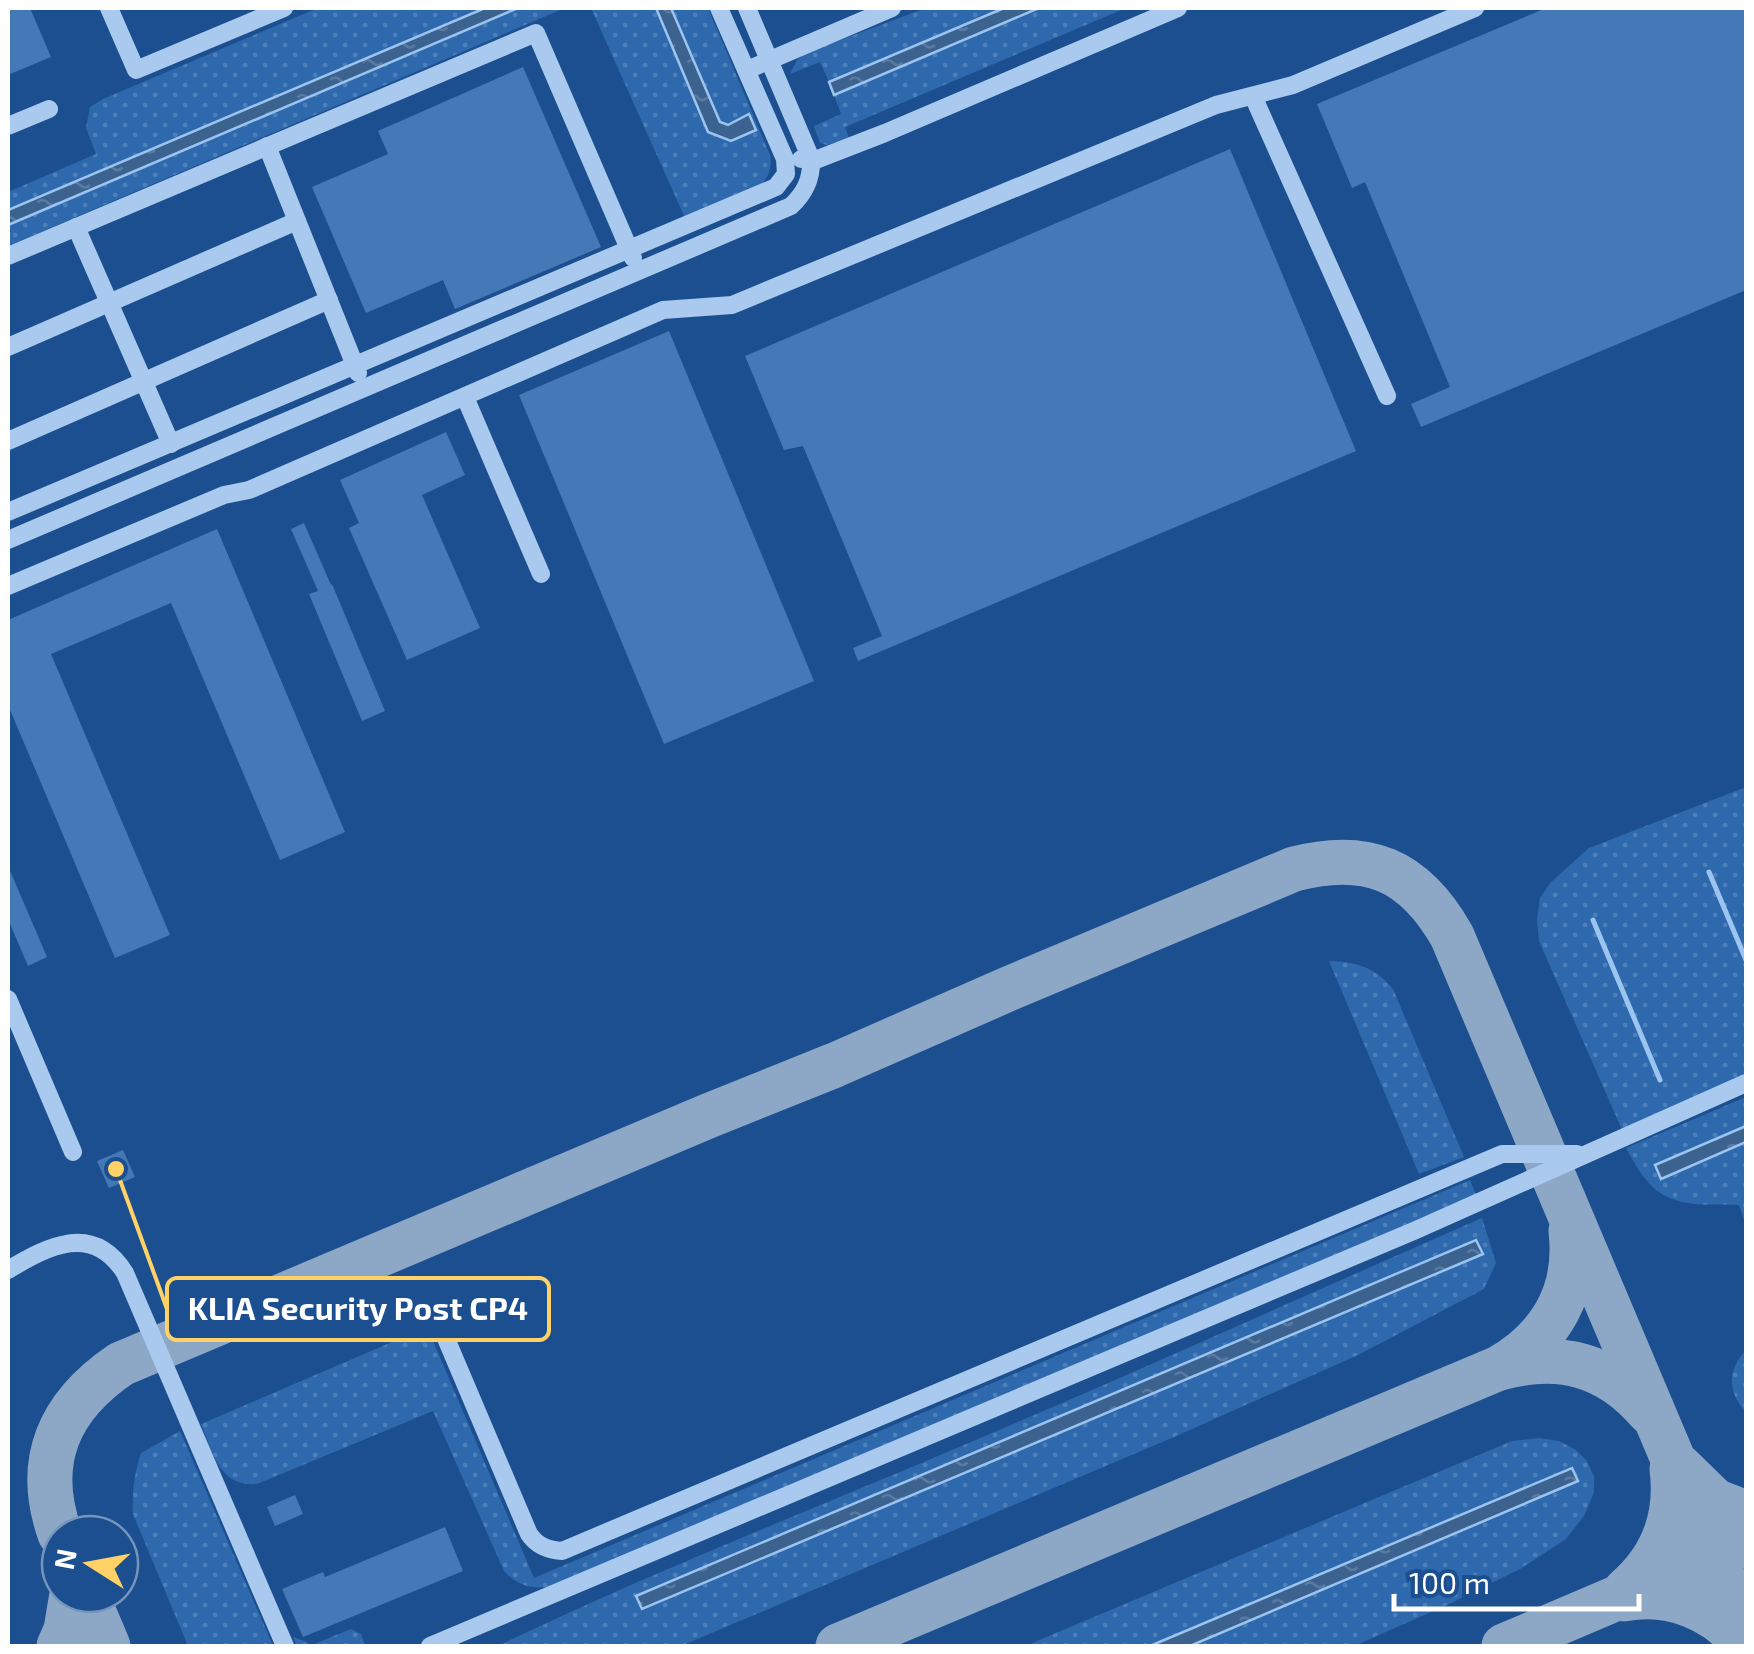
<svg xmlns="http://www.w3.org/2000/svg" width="1754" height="1654" font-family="'Exo 2',sans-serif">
  <defs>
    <pattern id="grass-dots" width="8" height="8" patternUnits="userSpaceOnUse" patternTransform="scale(2.5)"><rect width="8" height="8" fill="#2e69ad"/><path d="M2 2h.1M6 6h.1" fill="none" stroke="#4d80b9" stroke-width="1.8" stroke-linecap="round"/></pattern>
    <pattern id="water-ripples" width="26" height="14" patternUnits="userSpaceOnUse" patternTransform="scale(2.5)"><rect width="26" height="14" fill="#3c6290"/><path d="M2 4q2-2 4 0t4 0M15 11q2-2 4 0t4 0" fill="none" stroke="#597aa1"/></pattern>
  </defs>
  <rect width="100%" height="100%" fill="#1b4f8f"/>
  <g fill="url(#grass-dots)" fill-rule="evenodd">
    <polygon points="318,8 485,8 8,210 8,192 96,154 86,128 90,107 103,99"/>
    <polygon points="518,8 565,8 8,246 8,225"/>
    <path d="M591,8H656L708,131L731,141L749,114L728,125L720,122L671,8H708L770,155C772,167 770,173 763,183L685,218Z"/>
    <polygon points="926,8 1004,8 829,82 820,62 790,74 797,60 806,53"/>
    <polygon points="1039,8 1126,8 845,127 849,138 827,145 820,143 814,126 841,114 834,95"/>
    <polygon points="1746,787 1746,1079 1623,1132 1539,941 1537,919 1540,898 1550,883 1589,848"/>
    <path d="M1329,961C1358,962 1374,967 1393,989L1464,1157L1419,1174Z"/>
    <path d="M1746,1097V1126L1655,1165L1661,1178L1746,1142V1226L1739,1205C1707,1204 1670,1209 1648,1182C1639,1172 1633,1160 1626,1148Z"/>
    <path d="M1470,1180L1476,1195L549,1587C530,1589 517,1585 504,1571L433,1411L257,1484C219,1487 213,1453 201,1424L427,1327L534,1578Z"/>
    <path d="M1482,1218L1496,1263L1484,1289L1358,1355L1174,1437L681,1646H501L502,1644C639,1578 779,1523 919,1464C1108,1385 1294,1300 1482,1218ZM1476,1240L1482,1254L637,1597V1596Z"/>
    <path d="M1746,1350V1413C1728,1391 1726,1372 1746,1350Z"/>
    <path d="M180,1431L273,1646H188L133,1514C132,1492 134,1474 141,1453Z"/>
    <polygon points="1539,1438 1559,1441 1576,1450 1587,1461 1594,1477 1594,1492 1584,1516 1566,1539 1520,1569 1447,1605 1354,1646 1025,1646 1512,1441"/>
    <polygon points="351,1629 361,1634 365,1646 297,1646 293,1637 307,1642 309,1646"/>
  </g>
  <g fill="url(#water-ripples)" stroke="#9cc4f0" stroke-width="2.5">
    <polygon points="485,8 518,8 8,225 8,210"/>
    <polygon points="656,8 671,8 720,122 728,125 749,114 756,130 731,141 708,132"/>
    <polygon points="1004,8 1039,8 834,95 829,82"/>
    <polygon points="1746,1126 1746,1142 1661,1179 1655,1165"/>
    <polygon points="1476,1240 1483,1254 642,1609 636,1596"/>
    <polygon points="1572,1468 1578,1481 1190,1646 1150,1646"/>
  </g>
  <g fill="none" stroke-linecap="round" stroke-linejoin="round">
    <g stroke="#9cc4f0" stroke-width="5">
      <polyline points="1709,872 1746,960"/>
      <polyline points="1593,920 1660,1080"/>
    </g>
    <g stroke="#8da7c7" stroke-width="45">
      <path d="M1500,1368C1560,1352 1608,1364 1649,1412"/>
      <polyline points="1679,1466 1715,1501 1746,1513"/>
      <path d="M60,1534C34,1461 59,1406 121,1364L708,1116L835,1065L1008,989L1294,869C1367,850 1414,869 1452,936L1746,1632"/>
      <path d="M1626,1590C1663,1558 1678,1517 1672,1469"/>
      <polyline points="86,1594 108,1646"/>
      <path d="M1624,1599C1671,1590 1716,1609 1746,1646"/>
      <polyline points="59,1646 66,1630 72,1594"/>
      <path d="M838,1646L1499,1368C1551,1338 1578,1293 1571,1231"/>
      <polyline points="1504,1646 1746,1543"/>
    </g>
  </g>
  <g fill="#4478b7">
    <polygon points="8,8 30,8 51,57 8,75"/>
    <polygon points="1546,8 1746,8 1746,290 1421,427 1411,404 1450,387 1365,182 1352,188 1317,104"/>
    <polygon points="523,67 601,247 455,309 443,280 366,313 312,187 388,154 378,131"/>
    <polygon points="1230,149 1356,451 858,661 853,648 882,636 803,446 784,450 745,356"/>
    <polygon points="669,331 814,681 664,744 519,395"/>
    <polygon points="446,432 465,475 422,495 480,628 407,660 349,528 359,523 340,480"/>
    <polygon points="304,523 331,585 332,584 385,711 362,721 309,594 318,591 291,529"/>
    <polygon points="217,529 345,832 280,860 171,603 51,654 170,935 115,958 8,705 8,620"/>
    <polygon points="8,866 47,957 28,966 8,919"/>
    <polygon points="123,1150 135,1177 109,1188 97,1161"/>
    <polygon points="295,1495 303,1514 275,1526 267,1507"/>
    <polygon points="445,1527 463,1571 303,1637 282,1589 323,1572 325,1577"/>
  </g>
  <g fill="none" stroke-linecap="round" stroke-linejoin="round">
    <g stroke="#a9c9ee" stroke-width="18">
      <polyline points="109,8 136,70 284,8"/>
      <polyline points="747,70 892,8"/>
      <polyline points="1253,96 1387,396"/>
      <polyline points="8,126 49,109"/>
      <polyline points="267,146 358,373"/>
      <polyline points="801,159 818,159 885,133 1178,8"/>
      <polyline points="76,227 171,444"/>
      <polyline points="8,256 536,33 633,258"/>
      <polyline points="8,347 297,221"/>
      <polyline points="465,397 541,574"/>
      <polyline points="8,441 329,300"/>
      <polyline points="8,512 776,187 786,174 785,159 719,8"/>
      <path d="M8,540L791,206C805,193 812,179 811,159L747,8"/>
      <polyline points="8,586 224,495 249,490 663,310 732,305 1216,105 1293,85 1475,8"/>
      <polyline points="8,999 73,1152"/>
      <path d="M8,1270C48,1246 93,1222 125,1273L285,1646"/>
      <path d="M439,1322L529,1534C537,1546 548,1550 562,1551L1502,1154H1577"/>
      <polyline points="430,1646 1416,1230 1746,1083"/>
    </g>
  </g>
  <path fill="none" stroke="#ffd166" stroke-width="4" d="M116 1169L167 1309"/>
  <circle fill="#ffd166" stroke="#1b4f8f" stroke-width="4" cx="116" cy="1169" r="10"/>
  <rect fill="#1b4f8f" stroke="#ffd166" stroke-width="4" x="167" y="1278" width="382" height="62" rx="10"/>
  <g font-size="32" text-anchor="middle" font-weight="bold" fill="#fff">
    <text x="358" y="1320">KLIA Security Post CP4</text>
  </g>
  <rect width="1754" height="1654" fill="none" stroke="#ffffff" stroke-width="20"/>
  <g transform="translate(90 1564) rotate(281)"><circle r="48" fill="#1b4f8f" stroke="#7695bc" stroke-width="2.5"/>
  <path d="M0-8L18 38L0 25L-18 38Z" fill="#ffd166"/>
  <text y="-15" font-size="28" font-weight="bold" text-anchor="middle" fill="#ffffff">N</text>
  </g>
  <path d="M1394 1594v15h245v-15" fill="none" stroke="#ffffff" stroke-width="5"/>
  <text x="1409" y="1594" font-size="30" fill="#ffffff" stroke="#1b4f8f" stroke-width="8" paint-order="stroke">100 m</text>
</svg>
